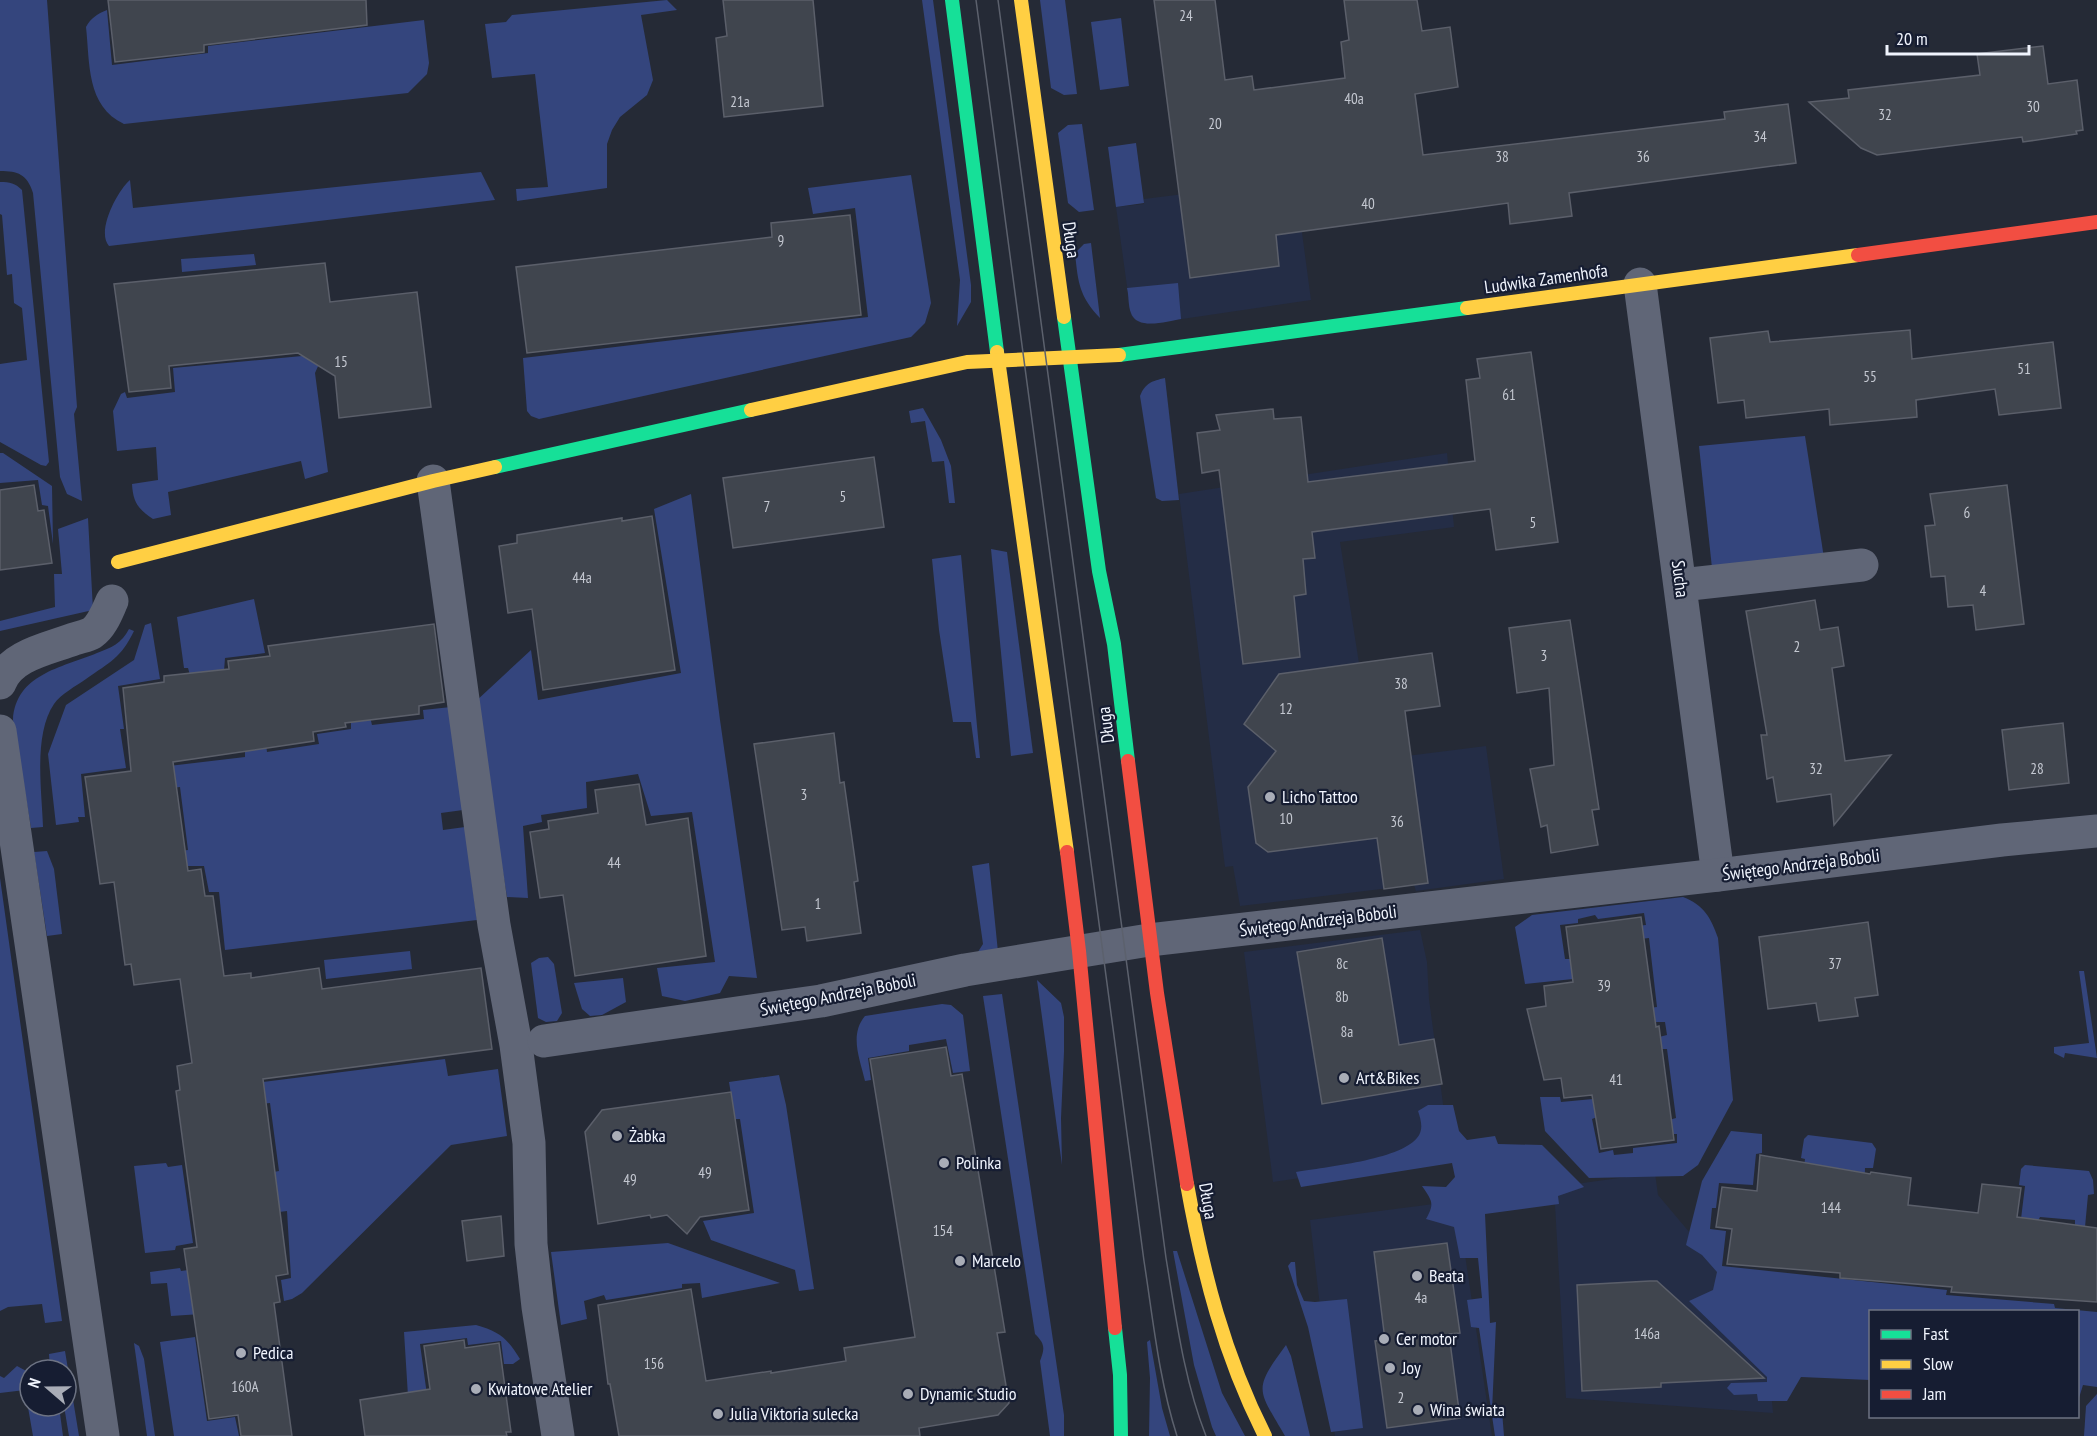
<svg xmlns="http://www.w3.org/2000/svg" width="2097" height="1436" font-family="'PT Sans Narrow',sans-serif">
  <rect width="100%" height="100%" fill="#252a36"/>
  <g fill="#242d46">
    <polygon points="1295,180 1311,300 1148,324 1136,320 1131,315 1116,207 1144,204 1144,199"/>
    <polygon points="1447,453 1454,527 1340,542 1361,676 1367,761 1486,746 1504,879 1416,891 1414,885 1240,906 1233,866 1225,867 1179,494"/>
    <polygon points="1420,930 1427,962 1429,999 1450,1156 1273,1182 1244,952"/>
    <polygon points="1655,1173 1658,1195 1765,1322 1773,1413 1566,1398 1554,1187"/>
    <polygon points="1457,1201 1492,1436 1335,1436 1310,1220"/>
  </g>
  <g fill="#34457d">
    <path d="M0,0H47L77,407L74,414L82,501L67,494L60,477L33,193C27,174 18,171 0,171Z"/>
    <polygon points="667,0 677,10 641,15 653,80 647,95 620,117 612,130 607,144 607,188 517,201 516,189 548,187 535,74 492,78 485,24 506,22 512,15"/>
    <polygon points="922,0 933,0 971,285 971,302 957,326 960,280"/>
    <polygon points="1040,0 1065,0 1077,94 1064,95 1051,88"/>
    <path d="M107,10L112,65L208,53V46L424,20L429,63L427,74L408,93L124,124C86,106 90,63 86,27C91,18 97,14 107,10Z"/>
    <polygon points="1121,18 1129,86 1100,90 1091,22"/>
    <polygon points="1082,124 1094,210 1079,212 1068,203 1058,133 1068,125"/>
    <polygon points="1136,143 1144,203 1116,207 1108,147"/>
    <path d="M481,172L495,200L109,246C96,232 117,191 130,180L133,208Z"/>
    <polygon points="911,175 931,303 925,323 911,337 539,419 531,416 527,411 523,358 868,317 855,208 813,214 808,188"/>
    <path d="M0,182C10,182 15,183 22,190L49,462L46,466L41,465L0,442V364L27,360L22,308L14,303L12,274L7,275L2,215L0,214Z"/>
    <path d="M1091,243L1100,318C1079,296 1078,282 1075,253L1084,244Z"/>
    <polygon points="254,254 256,265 182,272 181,259"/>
    <path d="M1178,283L1181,319C1168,321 1137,331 1131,313C1128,306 1129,296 1127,288Z"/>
    <path d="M313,355L319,364L315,373L328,472L305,479L301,461L168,492L171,515L153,519C138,509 133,502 132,484L158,480L156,447L117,451L113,411L121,394L125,392L127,398L175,392L173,368Z"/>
    <path d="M1165,378L1179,500L1162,501L1156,498L1140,396C1145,383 1152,381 1165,378Z"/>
    <polygon points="923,408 941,440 951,466 955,503 949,503 944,461 932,462 925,421 911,423 909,411"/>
    <polygon points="1805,436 1824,558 1712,568 1699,446"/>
    <polygon points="0,453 3,453 52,486 53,544 48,506 42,505 38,480 0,483"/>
    <polygon points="691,494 720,720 757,978 729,976 720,993 685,1001 662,996 657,968 715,962 692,812 651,816 638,774 586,782 587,808 541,815 542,822 523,826 528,898 507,897 475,702 531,650 538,700 681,673 654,509"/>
    <polygon points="88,518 93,610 0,631 0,621 55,607 54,574 62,574 58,529"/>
    <polygon points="991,549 1007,552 1033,753 1011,756"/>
    <polygon points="961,555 980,758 976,758 971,722 953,722 939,630 932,559"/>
    <polygon points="254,599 265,653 225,658 224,671 190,675 188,668 184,668 177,617"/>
    <polygon points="151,623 160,679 118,686 124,729 120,729 126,768 81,774 85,817 78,817 79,822 56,825 48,754 66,705 134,660 145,625"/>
    <path d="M129,629L134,631C121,658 110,662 86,679C76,686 61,694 54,704C33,735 42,792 43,827L31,828L13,720C16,674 61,668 97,653C111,648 122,643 129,629Z"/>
    <polygon points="451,707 463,810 441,813 443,830 465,827 477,920 225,950 219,892 209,892 204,866 183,866 180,851 188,850 180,787 172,788 169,766 245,757 245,746 266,744 267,752 319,744 317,734 351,729 351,719 370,717 372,725 424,719 423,710"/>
    <polygon points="47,851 54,869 62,934 47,936 34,852"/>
    <polygon points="989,863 998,952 976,955 983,944 972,866"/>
    <polygon points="0,878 62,1321 45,1323 42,1304 8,1307 0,1311"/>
    <path d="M1683,897C1704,905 1711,918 1718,938L1733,1100L1698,1165L1683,1176L1589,1178L1545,1131L1540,1097H1560L1561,1102L1593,1099L1597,1117L1592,1119L1599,1153L1613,1150L1614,1155L1633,1153V1148L1677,1143V1134H1671L1669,1120L1676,1118L1667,1049H1660L1659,1037L1667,1035L1665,1022H1651L1649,1008L1657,1007L1649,938L1640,939L1637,926L1646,925L1644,913L1598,919L1595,915L1578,919V923L1560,925L1565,959H1570L1573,979L1525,984L1515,927L1532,915Z"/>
    <polygon points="410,951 412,969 326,979 324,960"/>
    <polygon points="548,957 554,964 562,1013 557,1021 546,1022 538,1018 531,963 539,958"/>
    <polygon points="2079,971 2084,971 2097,1058 2065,1053 2064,1058 2054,1053 2054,1047 2089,1043"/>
    <polygon points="623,978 626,1002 602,1015 590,1016 582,1009 574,983"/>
    <polygon points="1037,980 1061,1003 1064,1017 1064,1052 1061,1118 1062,1165"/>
    <path d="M1002,994L1064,1415V1436H1050L1040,1361C1045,1348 1045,1344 1035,1334L983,996Z"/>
    <path d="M942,1004L951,1005L963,1015L970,1071L953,1073L946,1039L909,1045V1051L868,1058L871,1080L865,1081C860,1059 849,1035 865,1016Z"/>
    <polygon points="445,1059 448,1076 498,1069 507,1136 451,1145 302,1293 292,1299 284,1301 281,1280 291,1278 287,1211 271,1213 268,1173 279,1171 270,1103 260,1104 255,1083"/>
    <polygon points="779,1075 786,1105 814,1289 799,1291 795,1270 711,1240 703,1221 754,1213 740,1119 735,1119 729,1082"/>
    <path d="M1428,1105H1453L1459,1131L1467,1140L1495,1136L1498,1144L1542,1145L1584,1187L1558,1196L1559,1204L1485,1214L1490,1323L1496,1322L1492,1411H1502L1504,1436H1495L1479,1328L1471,1327L1467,1300L1482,1298L1478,1258H1460L1454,1227L1426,1219C1435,1203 1432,1201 1422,1186L1446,1187L1455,1177L1452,1163L1301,1187L1296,1172C1325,1167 1399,1160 1417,1138C1424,1130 1421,1120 1418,1111Z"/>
    <polygon points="1731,1131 1762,1134 1762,1153 1756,1154 1753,1185 1719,1183 1716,1208 1712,1208 1710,1229 1726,1231 1722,1266 1947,1290 1946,1295 2054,1304 2055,1308 2097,1312 2097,1387 2083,1385 2078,1401 2078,1312 1870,1312 1870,1380 1801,1377 1787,1401 1758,1401 1757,1394 1734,1395 1727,1388 1731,1383 1767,1382 1767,1377 1689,1301 1713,1290 1717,1272 1702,1255 1686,1245 1702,1181"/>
    <polygon points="1808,1135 1872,1143 1876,1149 1873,1168 1865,1168 1864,1199 1801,1191 1805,1159 1801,1158 1804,1139"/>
    <polygon points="166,1163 168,1167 182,1165 193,1243 176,1246 175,1250 145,1253 134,1166"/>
    <polygon points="2025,1165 2089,1171 2093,1180 2094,1194 2088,1195 2085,1227 2075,1227 2075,1220 2040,1217 2038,1221 2021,1219 2025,1186 2019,1185 2021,1169"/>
    <polygon points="668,1243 780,1283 702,1298 700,1283 682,1284 682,1288 606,1300 604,1295 584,1301 587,1319 561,1325 551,1252"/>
    <polygon points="1173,1251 1177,1251 1222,1393 1245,1436 1216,1436 1212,1427 1194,1365"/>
    <polygon points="1291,1262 1295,1262 1297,1285 1304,1301 1315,1302 1347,1299 1363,1428 1331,1432 1308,1327 1288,1266"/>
    <polygon points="180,1268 181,1271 196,1269 201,1314 171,1316 167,1283 151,1284 150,1272"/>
    <path d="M476,1325C499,1331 508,1339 520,1359L513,1364H504L501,1341L468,1345L467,1338L420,1344L427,1395L408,1396L404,1332Z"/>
    <polygon points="195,1337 207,1421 235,1417 239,1436 174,1436 160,1342"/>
    <polygon points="1150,1340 1162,1408 1170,1436 1149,1436 1150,1378 1147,1342"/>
    <polygon points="134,1343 139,1346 144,1359 155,1436 147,1436"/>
    <path d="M1286,1345L1291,1356L1310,1436H1285C1258,1389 1252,1391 1286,1345Z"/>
    <polygon points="65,1351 79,1436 69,1436 64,1406 66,1406 66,1370 50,1370 49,1354"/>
    <polygon points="17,1366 30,1373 30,1406 59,1406 63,1436 33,1436 25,1390 0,1393 0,1376 4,1378"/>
    <polygon points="2097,1394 2097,1436 2084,1436 2086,1406"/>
  </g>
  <g fill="#40454e" stroke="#5b5f6a" stroke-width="1.5">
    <polygon points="108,0 366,0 367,25 204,45 204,52 115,62"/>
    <polygon points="723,0 813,0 823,106 724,117 716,38 727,36"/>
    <polygon points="1154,0 1215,0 1225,80 1252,76 1254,90 1345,78 1341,42 1349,40 1344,0 1417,0 1422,31 1450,27 1458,87 1415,94 1423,155 1725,119 1724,112 1788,104 1796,163 1569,193 1572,216 1510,224 1508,203 1276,235 1279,266 1190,278"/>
    <polygon points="2043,46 2048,84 2077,80 2083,130 2076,131 2077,134 2023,142 2022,137 1877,155 1861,148 1809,102 1849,98 1848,90 1980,75 1977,54"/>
    <polygon points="850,215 861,315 527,353 516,267 772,237 771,223"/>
    <polygon points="325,263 330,302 417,292 431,407 339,418 335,376 298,353 169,366 171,388 129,392 114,284"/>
    <polygon points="1910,330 1912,359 2053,342 2061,408 1999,415 1995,389 1916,400 1917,417 1830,425 1829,409 1746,418 1744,400 1718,403 1710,338 1768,331 1770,342"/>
    <polygon points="1531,352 1558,542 1496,550 1490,509 1312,532 1315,558 1303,559 1306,594 1294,596 1300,657 1243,664 1219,470 1202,473 1197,433 1220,430 1216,415 1273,409 1274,419 1301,417 1308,482 1475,461 1466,380 1480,378 1477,359"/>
    <polygon points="874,457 884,527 733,548 723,478"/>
    <polygon points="34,485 38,511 44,510 52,563 0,570 0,490"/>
    <polygon points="2007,485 2024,624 1976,630 1973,605 1948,607 1945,576 1931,577 1925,526 1935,525 1930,494"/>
    <polygon points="652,516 675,670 543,690 532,609 508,613 499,546 517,543 517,535 622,518 622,521"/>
    <polygon points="1815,600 1820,630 1838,627 1844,666 1832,668 1845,761 1891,755 1834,825 1831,794 1777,802 1773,777 1767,779 1761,735 1767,735 1746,611"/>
    <polygon points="1570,620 1599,809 1592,810 1598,845 1551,853 1547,825 1541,827 1530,769 1554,765 1549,688 1517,693 1509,628"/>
    <polygon points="434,624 444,702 419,706 419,714 345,723 346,727 313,732 314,741 173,762 188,871 201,869 205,896 213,896 224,976 251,973 251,978 319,968 322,989 481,968 492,1049 263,1079 288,1274 276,1276 280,1302 274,1303 292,1436 241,1436 238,1415 209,1419 184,1249 197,1247 176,1091 180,1090 177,1066 192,1063 180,979 134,985 131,964 125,965 114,882 100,884 85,777 131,771 123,688 164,682 164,676 229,669 228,661 270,656 268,646"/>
    <polygon points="1432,653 1440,706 1405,711 1428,883 1384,889 1377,838 1268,852 1256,843 1248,787 1276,751 1244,724 1279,674"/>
    <polygon points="2063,723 2069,783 2009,790 2002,730"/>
    <polygon points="834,733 840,783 844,782 858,881 854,882 861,933 807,941 805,927 782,930 754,744"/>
    <polygon points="639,784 646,825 688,818 706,956 575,976 563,895 540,898 530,832 549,829 548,821 598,813 595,790"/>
    <polygon points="1641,917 1656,1027 1659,1026 1674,1140 1601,1149 1592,1095 1564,1098 1561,1078 1544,1080 1527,1009 1546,1006 1544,986 1573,982 1566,927"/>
    <polygon points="1868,922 1878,995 1855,998 1858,1016 1819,1021 1816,1003 1768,1009 1759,937"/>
    <polygon points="1382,938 1399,1045 1434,1039 1442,1084 1322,1104 1297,952"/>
    <polygon points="946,1047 951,1076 962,1074 1005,1332 997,1333 1009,1403 998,1415 919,1428 920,1436 619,1436 610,1384 608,1384 598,1305 691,1289 706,1381 771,1371 771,1373 846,1361 844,1348 915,1337 870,1059"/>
    <polygon points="731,1092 749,1210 700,1217 687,1234 667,1215 651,1218 650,1215 598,1224 585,1132 602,1110"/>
    <polygon points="1760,1155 1870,1174 1871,1172 1911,1178 1908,1205 1978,1213 1982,1184 2021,1188 2017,1217 2097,1228 2097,1302 1951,1292 1952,1287 1840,1278 1840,1273 1727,1264 1732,1229 1716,1227 1722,1187 1757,1191"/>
    <polygon points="501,1216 504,1256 467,1261 462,1221"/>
    <polygon points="1447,1243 1460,1333 1449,1334 1460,1418 1387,1428 1375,1341 1385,1340 1374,1252"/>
    <polygon points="1650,1281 1657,1281 1764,1378 1661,1383 1661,1387 1582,1391 1577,1285"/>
    <polygon points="464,1340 465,1348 499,1343 511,1432 506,1432 507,1436 365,1436 360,1400 430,1389 424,1346"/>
  </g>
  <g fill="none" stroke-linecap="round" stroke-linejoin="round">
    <g stroke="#606677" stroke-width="33">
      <polyline points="1640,284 1718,875"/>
      <polyline points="433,481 494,925 516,1045 529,1143 531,1244 538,1307 558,1436"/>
      <polyline points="1681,585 1862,565"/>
      <path d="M0,683C10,655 48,649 74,639C79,637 87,636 92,633C102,626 107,612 112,601"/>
      <polyline points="0,731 103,1436"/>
      <polyline points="544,1041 821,1001 965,970 1149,940 1718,875 2002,840 2097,831"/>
    </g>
    <g stroke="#16e098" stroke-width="14">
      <polyline points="952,0 997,352"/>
      <polyline points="1064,317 1099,571 1114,644 1128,761"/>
      <polyline points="1119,355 1467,308"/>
      <polyline points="495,467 751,410"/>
      <polyline points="1115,1328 1120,1375 1121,1436"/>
    </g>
    <g stroke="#ffcf43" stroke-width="14">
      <polyline points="1021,0 1064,317"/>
      <polyline points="1467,308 1858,255"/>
      <polyline points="997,352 1067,852"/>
      <polyline points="751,410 967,362 1119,355"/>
      <polyline points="118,562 433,481 495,467"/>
      <path d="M1187,1184C1203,1273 1224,1355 1265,1436"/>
    </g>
    <g stroke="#f24e42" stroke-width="14">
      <polyline points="1858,255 2097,222"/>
      <polyline points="1128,761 1157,993 1187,1184"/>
      <polyline points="1067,852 1079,951 1115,1328"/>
    </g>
    <g stroke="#5c616d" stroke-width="1.5">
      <path d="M976,0L1144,1261C1153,1319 1159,1380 1177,1436"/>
      <path d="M998,0L1166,1258C1176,1318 1184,1380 1206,1436"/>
    </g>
  </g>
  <g fill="#a9adb7" stroke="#161d32" stroke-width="2">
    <circle cx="1270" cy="797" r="6"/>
    <circle cx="1344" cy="1078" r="6"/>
    <circle cx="617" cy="1136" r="6"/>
    <circle cx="944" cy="1163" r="6"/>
    <circle cx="960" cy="1261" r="6"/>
    <circle cx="1417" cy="1276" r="6"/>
    <circle cx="1384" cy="1339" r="6"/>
    <circle cx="241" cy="1353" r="6"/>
    <circle cx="1390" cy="1368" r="6"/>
    <circle cx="476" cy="1389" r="6"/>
    <circle cx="908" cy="1394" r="6"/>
    <circle cx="1418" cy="1410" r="6"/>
    <circle cx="718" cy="1414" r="6"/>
  </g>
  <g text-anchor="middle" stroke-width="4.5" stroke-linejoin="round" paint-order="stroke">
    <g font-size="15" fill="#c4c8d1">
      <text x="1186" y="21">24</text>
      <text x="1354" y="104">40a</text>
      <text x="740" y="107">21a</text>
      <text x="2033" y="112">30</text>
      <text x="1885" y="120">32</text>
      <text x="1215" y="129">20</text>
      <text x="1760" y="142">34</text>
      <text x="1502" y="162">38</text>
      <text x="1643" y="162">36</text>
      <text x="1368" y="209">40</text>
      <text x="781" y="246">9</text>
      <text x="341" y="367">15</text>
      <text x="2024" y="374">51</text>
      <text x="1870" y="382">55</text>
      <text x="1509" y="400">61</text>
      <text x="843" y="502">5</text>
      <text x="767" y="512">7</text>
      <text x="1967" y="518">6</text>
      <text x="1533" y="528">5</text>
      <text x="582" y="583">44a</text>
      <text x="1983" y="596">4</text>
      <text x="1797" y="652">2</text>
      <text x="1544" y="661">3</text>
      <text x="1401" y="689">38</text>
      <text x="1286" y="714">12</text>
      <text x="1816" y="774">32</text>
      <text x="2037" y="774">28</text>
      <text x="804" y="800">3</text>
      <text x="1286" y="824">10</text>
      <text x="1397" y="827">36</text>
      <text x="614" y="868">44</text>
      <text x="818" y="909">1</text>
      <text x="1342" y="969">8c</text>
      <text x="1835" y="969">37</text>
      <text x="1604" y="991">39</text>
      <text x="1342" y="1002">8b</text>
      <text x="1347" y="1037">8a</text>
      <text x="1616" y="1085">41</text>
      <text x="705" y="1178">49</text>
      <text x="630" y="1185">49</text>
      <text x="1831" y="1213">144</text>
      <text x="943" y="1236">154</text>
      <text x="1421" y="1303">4a</text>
      <text x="1647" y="1339">146a</text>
      <text x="654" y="1369">156</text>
      <text x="245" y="1392">160A</text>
      <text x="1401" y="1403">2</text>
    </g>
    <g font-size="18" fill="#f0f4fd" stroke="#161d32">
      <text transform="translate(1071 240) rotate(82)" y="6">Długa</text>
      <text transform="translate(1546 279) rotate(-8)" y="6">Ludwika Zamenhofa</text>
      <text transform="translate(1680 579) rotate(83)" y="6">Sucha</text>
      <text transform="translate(1106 725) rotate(-97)" y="6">Długa</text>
      <text transform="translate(1801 865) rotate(-7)" y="6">Świętego Andrzeja Boboli</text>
      <text transform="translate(1318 921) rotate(-7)" y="6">Świętego Andrzeja Boboli</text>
      <text transform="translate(838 995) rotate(-11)" y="6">Świętego Andrzeja Boboli</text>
      <text transform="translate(1208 1201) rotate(80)" y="6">Długa</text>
    </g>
    <g font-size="18" fill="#f0f4fd" stroke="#161d32" text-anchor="start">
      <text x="1282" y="803">Licho Tattoo</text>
      <text x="1356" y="1084">Art&amp;Bikes</text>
      <text x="629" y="1142">Żabka</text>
      <text x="956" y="1169">Polinka</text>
      <text x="972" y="1267">Marcelo</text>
      <text x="1429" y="1282">Beata</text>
      <text x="1396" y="1345">Cer motor</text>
      <text x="253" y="1359">Pedica</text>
      <text x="1402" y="1374">Joy</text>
      <text x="488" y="1395">Kwiatowe Atelier</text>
      <text x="920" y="1400">Dynamic Studio</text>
      <text x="1430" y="1416">Wina świata</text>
      <text x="730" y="1420">Julia Viktoria sulecka</text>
    </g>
  </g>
  <rect x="1869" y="1310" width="210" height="108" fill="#161d32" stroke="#6d7383" stroke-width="1.5"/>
  <rect x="1881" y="1330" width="30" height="9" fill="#16e098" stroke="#6d7383" stroke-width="1.5"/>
  <text x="1923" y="1340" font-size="18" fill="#f0f4fd">Fast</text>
  <rect x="1881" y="1360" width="30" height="9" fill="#ffcf43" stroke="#6d7383" stroke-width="1.5"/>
  <text x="1923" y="1370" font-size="18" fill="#f0f4fd">Slow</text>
  <rect x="1881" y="1390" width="30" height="9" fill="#f24e42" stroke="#6d7383" stroke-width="1.5"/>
  <text x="1923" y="1400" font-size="18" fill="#f0f4fd">Jam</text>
  <g transform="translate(48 1388) rotate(290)"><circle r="28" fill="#161d32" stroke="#6d7383" stroke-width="1.5"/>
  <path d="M0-4.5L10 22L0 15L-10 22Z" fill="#a9adb7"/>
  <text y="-9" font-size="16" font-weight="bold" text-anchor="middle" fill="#f0f4fd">N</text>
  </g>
  <path d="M1887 45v9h142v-9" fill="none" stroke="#f0f4fd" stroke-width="3"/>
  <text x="1896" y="45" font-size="18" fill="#f0f4fd" stroke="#161d32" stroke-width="4.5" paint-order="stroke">20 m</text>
</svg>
